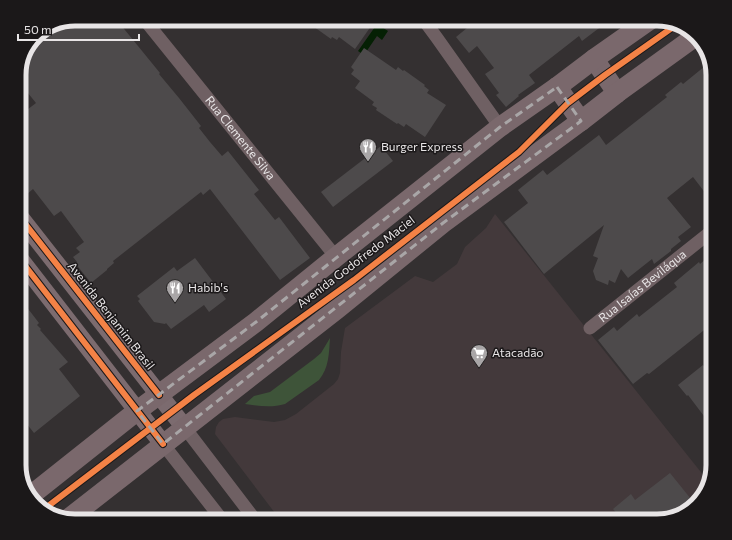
<svg xmlns="http://www.w3.org/2000/svg" width="732" height="540" font-family="Commissioner,sans-serif">
  <rect width="100%" height="100%" fill="#343031"/>
  <polygon fill="#43393b" points="495,214 708,481 702,499 682,515 657,521 281,521 215,434 216,427 219,422 223,419 235,417 274,422 285,420 296,414 334,384 338,379 340,373 341,352 345,328 415,276 433,282 457,264 465,247 486,228"/>
  <path fill="#3e5439" d="M330,338C329,353 329,368 319,380L285,404C272,408 258,406 245,404L254,396L270,392L314,359L321,353Z"/>
  <polygon fill="#052004" points="377,24 388,31 382,40 377,36 364,55 358,51"/>
  <g fill="#4d4a4b">
    <polygon points="75,19 116,19 160,73 159,74 179,98 201,126 199,128 210,142 222,156 228,151 259,190 254,194 275,220 279,217 310,258 280,280 210,189 203,195 201,192 113,261 114,263 107,269 107,270 91,283 75,263 77,262 73,257 80,252 76,248 84,242 61,211 54,216 33,189 26,195 19,186 19,116 36,103 19,82 19,71 38,33"/>
    <polygon points="303,19 376,19 355,49 339,37 337,40 332,37 331,39"/>
    <polygon points="460,19 611,19 582,41 579,36 529,75 535,83 518,95 519,96 506,107 496,95 499,93 485,74 494,68 477,46 469,53 456,37 467,28"/>
    <polygon points="364,48 396,70 398,67 403,71 404,70 425,85 424,86 429,90 427,93 446,105 425,137 406,124 404,127 398,123 397,124 376,110 377,108 372,105 374,102 355,88 360,81 351,74 354,70 351,67"/>
    <polygon points="710,62 713,75 713,203 693,177 667,198 691,227 678,237 681,241 671,249 671,251 654,264 652,259 628,278 621,269 615,283 609,280 608,285 596,280 593,271 598,258 593,256 604,225 544,274 504,222 528,203 518,190 543,170 547,175 599,135 606,145 667,97 665,95 681,82 683,84"/>
    <polygon points="381,146 393,161 333,207 321,192"/>
    <polygon points="713,253 713,323 649,374 647,373 633,384 598,340 614,327 617,331 637,314 639,317 677,287 674,283 699,262 700,264"/>
    <polygon points="195,258 226,299 209,312 204,305 171,329 166,323 165,324 154,322 138,301 140,299 137,296 174,267 177,271"/>
    <polygon points="19,297 39,323 37,325 41,329 40,330 68,362 59,369 80,396 34,433 19,414"/>
    <polygon points="703,365 713,378 713,428 688,395 687,396 678,385"/>
    <polygon points="670,473 695,504 682,515 657,521 623,521 613,509 631,494 635,500"/>
  </g>
  <g fill="none" stroke-linecap="round" stroke-linejoin="round">
    <g stroke="#6f6063" stroke-width="13">
      <path id="s1" d="M144,19L336,257"/>
      <polyline points="423,19 437,38 500,127"/>
      <path id="s2" d="M590,328L713,230"/>
      <polyline points="185,428 256,521"/>
      <polyline points="163,444 223,521"/>
    </g>
    <g stroke="#7c6b6f" stroke-width="18">
      <polyline points="19,216 185,428"/>
      <polyline points="19,258 163,444"/>
    </g>
    <g stroke="#7a686c" stroke-width="20">
      <polyline points="594,59 617,93"/>
      <polyline points="557,87 581,121"/>
      <polyline points="30,496 137,411 256,322 336,257 500,127 557,87 594,59 651,19"/>
      <polyline points="68,519 337,309 443,223 581,121 617,93 696,36"/>
    </g>
    <g stroke="#1b1819" stroke-width="8">
      <g id="cycleway">
        <polyline points="19,216 159,395"/>
        <polyline points="19,258 163,444"/>
        <polyline points="43,510 194,395 354,280 519,152 568,103 605,75 676,25"/>
      </g>
    </g>
    <use href="#cycleway" stroke="#f48246" stroke-width="6"/>
  </g>
  <path fill="none" stroke="#a9a6a7" stroke-width="3" stroke-dasharray="8 5" stroke-linejoin="round" d="M557,87L581,121L443,223L163,444L137,411L256,322L500,127Z"/>
  <defs>
    <g id="restaurant-pin" transform="scale(0.9)"><path d="M0 17L-7.5 6A9.5 9.5 0 1 1 7.5 6Z" fill="#a9a6a7" stroke="#1b1819"/><path d="M-5-6h1v4h1v-4h1v4h1v-4h1v5L-1.5 .5V6h-2V.5L-5-1ZM5-6V6H3V1.5H1.5Q1.5-4 5-6Z" fill="#fff"/></g>
    <g id="supermarket-pin" transform="scale(0.9)"><path d="M0 17L-7.5 6A9.5 9.5 0 1 1 7.5 6Z" fill="#a9a6a7" stroke="#1b1819"/><path d="M-6-5.5h2.5l.6 2H6L4.5 2H-2.5L-4.4-4H-6ZM-1.5 3.2a1.3 1.3 0 1 0 .1 0ZM3 3.2a1.3 1.3 0 1 0 .1 0Z" fill="#fff"/></g>
  </defs>
  <g fill-rule="evenodd">
    <use href="#restaurant-pin" x="368" y="147"/>
    <use href="#restaurant-pin" x="175" y="288"/>
    <use href="#supermarket-pin" x="479" y="353"/>
  </g>
  <g text-anchor="middle" stroke-width="3" stroke-linejoin="round" paint-order="stroke">
    <g font-size="12" fill="#e8e5e6" stroke="#1b1819">
      <text dy="4" stroke="none"><textPath href="#s1" startOffset="153">Rua Clemente Silva</textPath></text>
      <text transform="translate(356 262) rotate(-37)" y="4">Avenida Godofredo Maciel</text>
      <text dy="4" stroke="none"><textPath href="#s2" startOffset="67">Rua Isaías Beviláqua</textPath></text>
      <text transform="translate(111 316) rotate(52)" y="4">Avenida Benjamim Brasil</text>
    </g>
    <g font-size="12" fill="#e8e5e6" stroke="#1b1819" text-anchor="start">
      <text x="381" y="151">Burger Express</text>
      <text x="188" y="292">Habib's</text>
      <text x="492" y="357">Atacadão</text>
    </g>
  </g>
  <path d="M0 0H732V540H0ZM75 26H657A49 49 0 0 1 706 75V465A49 49 0 0 1 657 514H75A49 49 0 0 1 26 465V75A49 49 0 0 1 75 26Z" fill="#1b1819" fill-rule="evenodd"/>
  <path fill="none" stroke="#e8e5e6" stroke-width="5" d="M75 26H657A49 49 0 0 1 706 75V465A49 49 0 0 1 657 514H75A49 49 0 0 1 26 465V75A49 49 0 0 1 75 26Z"/>
  <path d="M18 34v6h121v-6" fill="none" stroke="#e8e5e6" stroke-width="2"/>
  <text x="24" y="34" font-size="12" fill="#e8e5e6" stroke="#1b1819" stroke-width="3" paint-order="stroke">50 m</text>
</svg>
